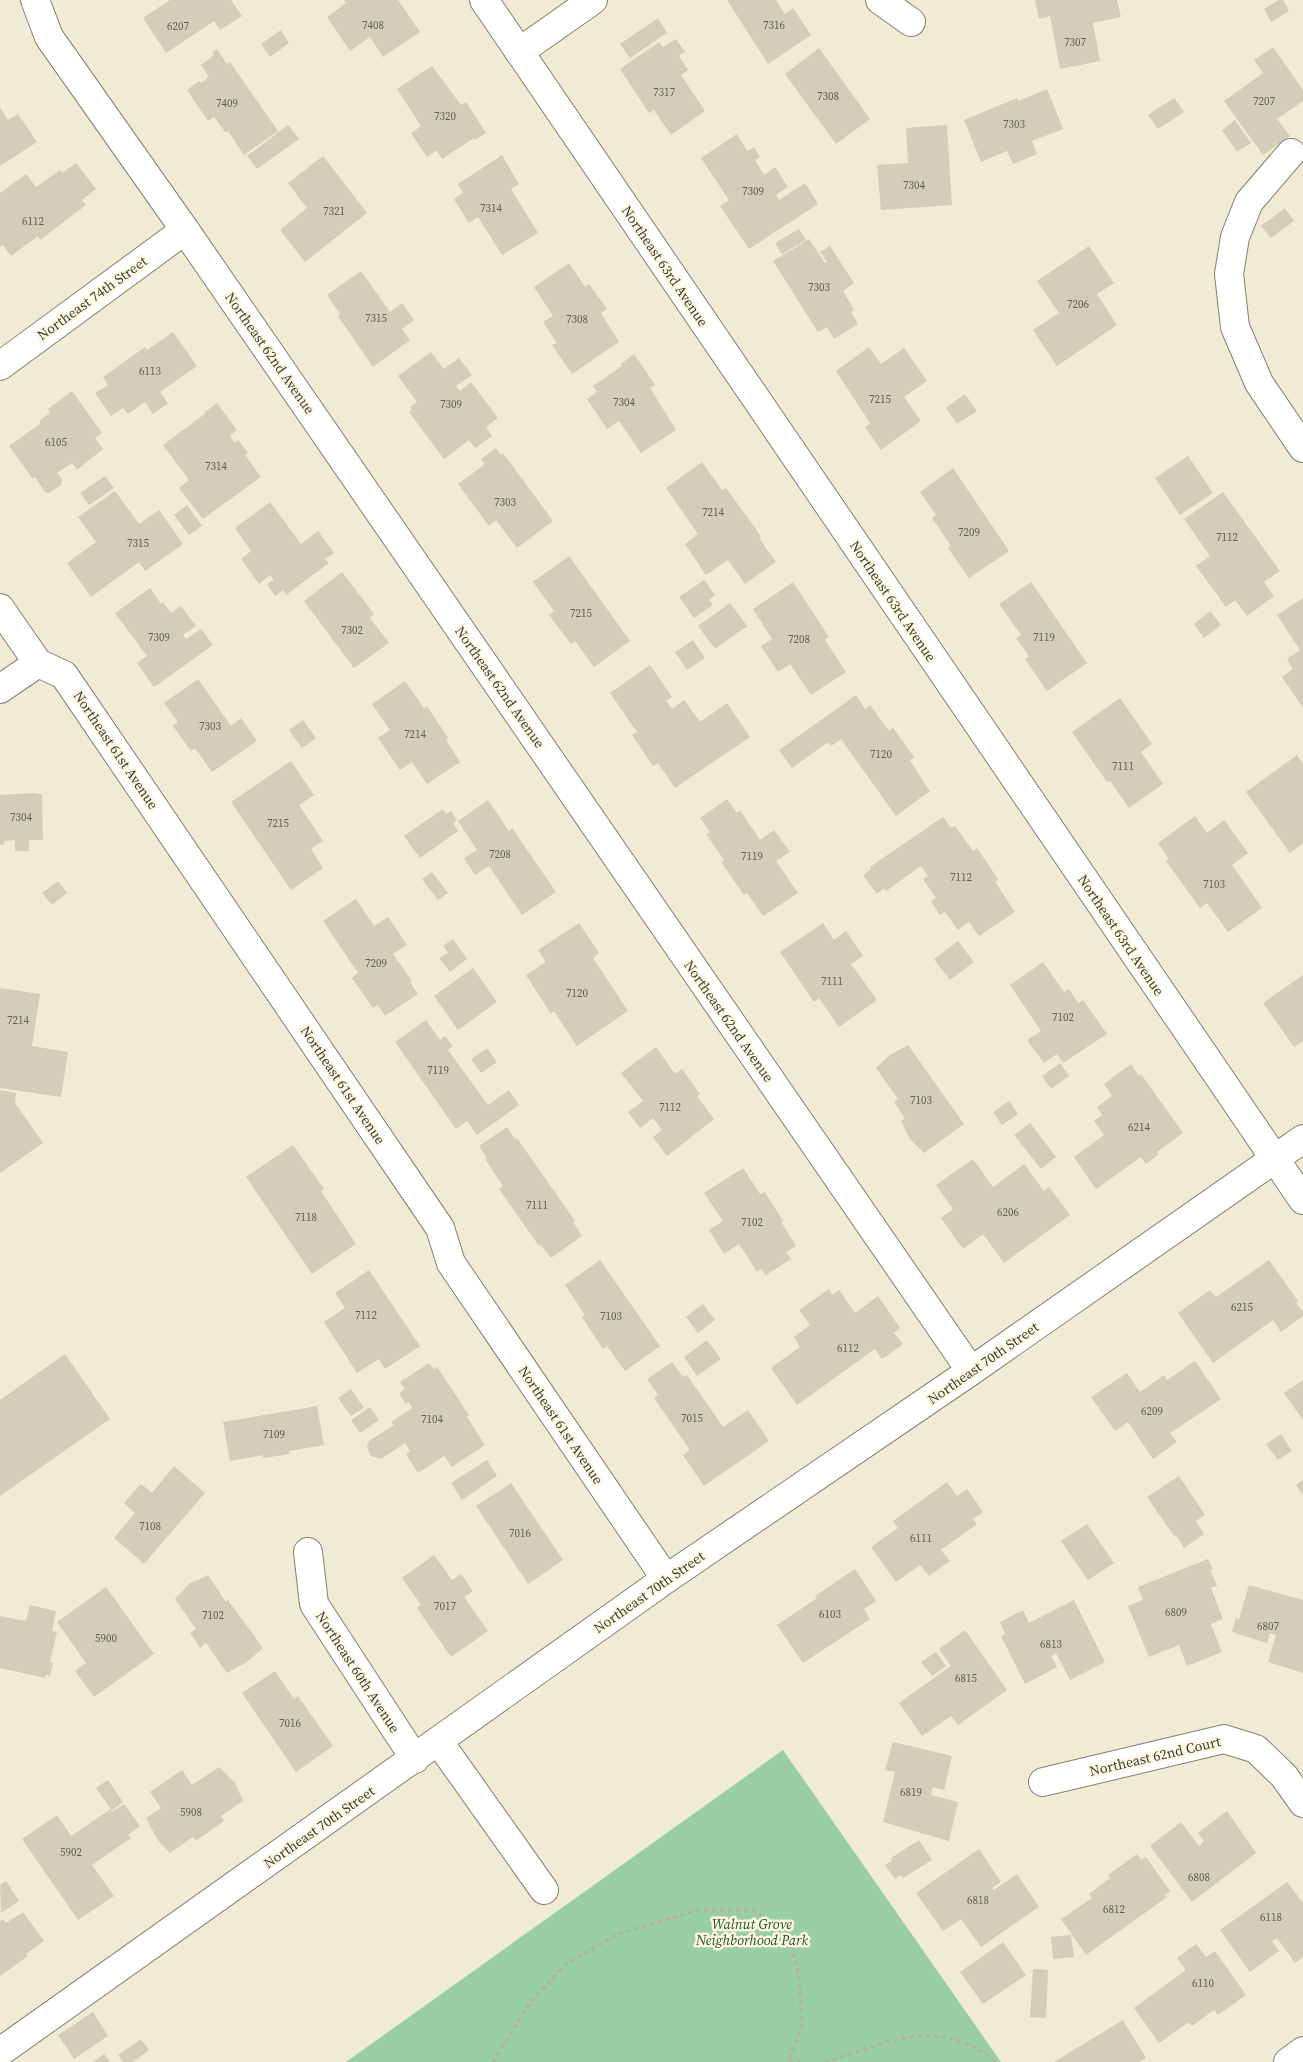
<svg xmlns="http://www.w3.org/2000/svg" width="1303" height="2062" font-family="'Source Serif 4',serif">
  <rect width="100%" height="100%" fill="#f0ebd5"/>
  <polygon fill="#9acea5" points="783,1750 1001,2062 346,2062"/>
  <g fill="#d3ceb9">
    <polygon points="170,0 231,0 242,16 220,30 214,21 166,53 143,18"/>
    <polygon points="344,0 398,0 420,32 383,57 370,37 350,51 327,17 346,3"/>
    <polygon points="727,0 776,0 785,14 793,8 811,35 768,64"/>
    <polygon points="1035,0 1117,0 1121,17 1093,23 1100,61 1060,69 1050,16 1039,19"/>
    <polygon points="1279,0 1283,0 1289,11 1271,22 1264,9"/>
    <polygon points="658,18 667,33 630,58 620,44"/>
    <polygon points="281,30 289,43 270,57 261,44"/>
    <polygon points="676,39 685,52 679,56 688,70 681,75 705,111 671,135 654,110 649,113 620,69 659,42 663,47"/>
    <polygon points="1273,47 1303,90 1303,101 1277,119 1290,136 1263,155 1224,101 1263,73 1254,60"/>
    <polygon points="819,48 870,119 836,144 785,74"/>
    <polygon points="217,49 227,64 230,62 278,131 244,155 228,131 226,133 214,117 208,121 187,90 199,81 201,83 209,77 201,65 214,55 212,52"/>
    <polygon points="432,66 461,105 466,102 486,133 475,140 474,138 442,159 437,150 427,157 411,133 421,126 397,89"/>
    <polygon points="1047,89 1063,129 1032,141 1037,154 1013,164 1007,151 981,162 964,120 1017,98 1018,101"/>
    <polygon points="1174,98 1184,112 1158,129 1148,115"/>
    <polygon points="0,108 8,120 18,114 37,142 0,166"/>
    <polygon points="1235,120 1251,143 1237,152 1222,130"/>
    <polygon points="288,125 299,139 257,169 247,156"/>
    <polygon points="947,125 952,205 881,210 877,165 908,163 906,128"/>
    <polygon points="737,134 747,151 754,147 760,157 755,160 764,175 775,167 788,187 776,195 779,200 805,183 818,204 749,249 720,206 729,200 701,158"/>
    <polygon points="502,155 519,184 511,189 538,233 502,255 478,217 469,223 454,199 463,193 458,184"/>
    <polygon points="323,156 367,213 305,262 280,230 307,208 288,183"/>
    <polygon points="76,163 96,189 82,200 86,205 40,240 38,236 11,256 3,245 0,247 0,193 26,174 36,187 60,170 62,173"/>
    <polygon points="1285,208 1294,221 1271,238 1261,226"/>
    <polygon points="799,229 806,240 782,254 775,243"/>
    <polygon points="809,239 825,263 827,262 820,252 830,246 854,283 843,291 854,310 851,312 858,324 834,339 827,327 818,332 773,261"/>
    <polygon points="1089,246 1114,283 1097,294 1117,325 1057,366 1033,330 1059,313 1037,281"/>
    <polygon points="569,263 585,287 589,284 607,309 601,313 619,342 572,374 552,345 557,343 543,322 553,316 534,287"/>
    <polygon points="361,271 390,312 402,303 414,320 402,329 410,340 373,367 338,316 340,314 327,295"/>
    <polygon points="173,332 197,366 160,392 168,403 153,414 145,402 128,414 123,408 111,416 95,393 108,385 103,377 145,347 147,350"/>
    <polygon points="869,347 881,364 904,348 927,381 904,397 921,421 881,450 865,427 870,423 836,371"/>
    <polygon points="431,352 444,369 459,358 472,375 456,386 460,391 471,382 498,418 486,427 492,436 475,448 469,440 444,459 409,412 412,410 410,407 417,402 398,376"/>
    <polygon points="634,354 655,385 650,388 676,430 641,453 619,421 607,429 587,399 597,392 593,386 622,366 621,364"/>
    <polygon points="72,391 102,433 95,438 103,449 77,470 72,463 57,473 62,479 61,485 49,493 45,492 35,477 33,479 9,446 40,424 40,420 50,413 48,409"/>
    <polygon points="965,394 977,411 957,424 946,408"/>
    <polygon points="217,403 237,430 230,436 235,443 238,440 248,453 245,455 261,477 203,519 179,488 189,480 163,445 206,413 205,412"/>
    <polygon points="496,448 501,455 503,453 553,521 517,548 496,520 489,526 458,484 485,464 481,459"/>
    <polygon points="1188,456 1213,493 1180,515 1155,478"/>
    <polygon points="702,462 722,490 726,488 761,536 759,538 776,562 745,584 728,560 706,575 685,544 698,534 666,488"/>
    <polygon points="953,468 1009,551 969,578 948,548 951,546 932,518 936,515 920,492"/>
    <polygon points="105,476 114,488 89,505 80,493"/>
    <polygon points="115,491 139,524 159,510 183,544 145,571 139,562 91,597 67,563 96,542 78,517"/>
    <polygon points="1223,492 1280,571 1264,582 1274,596 1247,616 1235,600 1226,607 1196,566 1210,556 1184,519"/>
    <polygon points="270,502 301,544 318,531 334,553 325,559 329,563 286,595 283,590 275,596 267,584 274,580 270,575 259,584 241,559 251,551 235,528"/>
    <polygon points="187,505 202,526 189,535 174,515"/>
    <polygon points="569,556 630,641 594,667 575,641 571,644 549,615 554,611 533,582"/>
    <polygon points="342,572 374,614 370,618 389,643 354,668 304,601"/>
    <polygon points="704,580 715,595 709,600 713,605 694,618 679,597"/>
    <polygon points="793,582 829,637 825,640 846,672 811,695 790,664 778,672 761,646 772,639 753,609"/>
    <polygon points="1031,582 1087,663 1047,691 1025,659 1029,656 1016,638 1021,635 999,604"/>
    <polygon points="150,588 161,604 163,602 171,613 181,606 196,626 183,635 186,639 201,629 213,645 154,687 137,663 147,656 115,613"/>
    <polygon points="1303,598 1303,708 1282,677 1293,669 1287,659 1300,650 1277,615"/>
    <polygon points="730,603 747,626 715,649 698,626"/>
    <polygon points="1210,611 1221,625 1204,638 1194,624"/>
    <polygon points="693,640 705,658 687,670 675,652"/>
    <polygon points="650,665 672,697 666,701 672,709 684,700 700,722 727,703 750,737 675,788 658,763 653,766 632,735 637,732 610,693"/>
    <polygon points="198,679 231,726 241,718 257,741 212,772 195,748 191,751 173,726 178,722 164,703"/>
    <polygon points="405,681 424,708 427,706 448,738 446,740 460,762 427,784 412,762 400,770 378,738 390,730 372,704"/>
    <polygon points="856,695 865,709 870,705 889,731 893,728 914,757 910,761 930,791 896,816 841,739 831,746 828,742 792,768 779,750"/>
    <polygon points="1120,698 1152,744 1141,752 1163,784 1129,808 1110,781 1107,782 1072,732"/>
    <polygon points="303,720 316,738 302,748 289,730"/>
    <polygon points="1297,755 1303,764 1303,843 1290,853 1246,792"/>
    <polygon points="291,761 314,795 299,805 323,841 311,849 323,868 291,890 231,802"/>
    <polygon points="33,793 42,794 43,840 29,840 29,851 15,851 15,840 4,841 4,845 0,845 0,795"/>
    <polygon points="727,799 737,813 740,810 760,840 774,830 790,852 776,861 798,893 763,916 747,893 744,895 721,862 724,860 706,834 710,832 700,818"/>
    <polygon points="488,800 509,831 512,828 556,892 522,915 489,866 475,875 464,858 477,850 458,821"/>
    <polygon points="443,809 446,814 451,811 457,820 453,823 458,831 420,858 404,836"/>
    <polygon points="1195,816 1207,833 1224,820 1248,853 1232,865 1262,908 1228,932 1207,903 1200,908 1166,861 1169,859 1158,843"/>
    <polygon points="943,817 951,828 955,826 973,851 977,848 998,879 995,882 1015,912 979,936 969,922 958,930 945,912 940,915 931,901 936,898 923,879 928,876 921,866 886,891 884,888 877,894 863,875 871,869 870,867"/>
    <polygon points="432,872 448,893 438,900 422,879"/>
    <polygon points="58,881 67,893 52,905 42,893"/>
    <polygon points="356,899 374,926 388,917 407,945 393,954 412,981 410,982 418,994 385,1016 378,1005 373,1008 352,978 358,973 323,921"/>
    <polygon points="579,923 599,953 593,958 628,1011 577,1046 554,1011 551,1014 526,975 546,962 538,950"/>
    <polygon points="823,923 834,940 846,931 863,956 851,964 877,1000 839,1027 819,998 814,1002 780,952"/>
    <polygon points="453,939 467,959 450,972 439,958 448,953 443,946"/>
    <polygon points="958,941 974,962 950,980 934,959"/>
    <polygon points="1043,962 1064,992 1069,989 1078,1003 1083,1000 1107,1034 1063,1063 1057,1054 1044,1063 1027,1040 1041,1031 1010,985"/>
    <polygon points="473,968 497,1002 458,1030 434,996"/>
    <polygon points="1303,975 1303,1041 1294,1047 1263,1003"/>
    <polygon points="0,988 40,994 32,1046 68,1052 61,1097 0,1088"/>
    <polygon points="426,1020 440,1040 445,1036 453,1046 448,1050 488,1105 509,1090 519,1105 477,1135 467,1121 456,1129 395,1042"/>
    <polygon points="908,1045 964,1124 924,1153 910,1139 901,1121 905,1118 894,1102 898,1099 876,1068 890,1055"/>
    <polygon points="656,1047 675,1074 682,1069 700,1094 697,1096 714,1119 667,1156 653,1137 662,1130 653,1118 640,1128 628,1112 643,1101 621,1073"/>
    <polygon points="487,1048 497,1062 481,1073 471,1059"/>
    <polygon points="1060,1063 1069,1076 1051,1089 1042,1076"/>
    <polygon points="1131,1064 1139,1076 1141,1074 1183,1133 1157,1152 1159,1154 1146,1164 1141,1157 1096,1189 1074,1157 1104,1135 1094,1121 1102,1115 1097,1107 1112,1096 1104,1084"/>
    <polygon points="0,1090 16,1093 15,1103 43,1143 0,1173"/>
    <polygon points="1009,1101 1018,1114 1002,1125 993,1112"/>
    <polygon points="1030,1123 1056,1157 1041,1169 1014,1135"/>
    <polygon points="507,1127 515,1139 517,1138 575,1221 573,1222 582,1236 551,1258 541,1245 539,1246 499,1189 503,1186 485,1159 487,1158 479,1146"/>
    <polygon points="293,1145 324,1189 321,1191 356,1244 312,1274 246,1177"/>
    <polygon points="973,1159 993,1187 1024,1164 1044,1191 1049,1187 1070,1215 1004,1263 983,1234 963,1249 941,1218 953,1209 936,1185"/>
    <polygon points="743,1168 760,1194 765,1192 783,1221 781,1222 796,1246 786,1252 791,1259 766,1275 761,1269 757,1272 739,1244 724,1254 709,1230 723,1221 704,1193"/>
    <polygon points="600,1260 660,1346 625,1371 607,1346 603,1349 582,1317 585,1315 565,1285"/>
    <polygon points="1269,1260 1298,1301 1296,1303 1303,1312 1303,1316 1281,1332 1273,1320 1213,1363 1178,1313 1210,1290 1216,1297"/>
    <polygon points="369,1270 420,1346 385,1369 379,1359 357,1373 324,1322 345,1308 335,1293"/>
    <polygon points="829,1289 832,1295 839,1290 855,1313 878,1296 900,1328 894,1333 903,1344 882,1359 875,1349 797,1405 771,1368 800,1347 794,1337 810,1325 799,1310"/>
    <polygon points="703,1304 715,1320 698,1333 686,1317"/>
    <polygon points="707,1340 721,1359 697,1376 684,1357"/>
    <polygon points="65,1354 110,1419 0,1496 0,1400"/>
    <polygon points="1195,1361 1221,1399 1170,1433 1177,1442 1153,1459 1128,1422 1115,1431 1091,1397 1127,1373 1140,1392 1164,1375 1167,1380"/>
    <polygon points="672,1362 683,1377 687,1375 723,1427 748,1410 769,1441 704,1486 683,1455 690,1450 654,1398 658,1395 647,1379"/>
    <polygon points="429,1363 434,1369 437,1367 469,1415 467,1417 485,1445 452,1467 444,1456 418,1473 406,1454 410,1451 405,1443 381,1459 371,1456 367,1447 369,1441 394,1425 391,1422 412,1408 409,1402 406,1404 399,1394 405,1389 400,1382"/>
    <polygon points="1303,1380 1303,1420 1284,1393"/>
    <polygon points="351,1389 364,1408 351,1416 338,1398"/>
    <polygon points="317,1406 324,1445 289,1451 290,1454 263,1458 263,1455 230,1461 223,1422"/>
    <polygon points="370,1407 379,1420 360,1433 351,1420"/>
    <polygon points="1281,1434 1292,1451 1278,1460 1266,1444"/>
    <polygon points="487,1460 497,1476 462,1500 451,1483"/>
    <polygon points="174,1466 205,1493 144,1564 114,1538 135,1513 124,1503 141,1484 152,1493"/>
    <polygon points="1179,1476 1205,1515 1196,1521 1204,1534 1184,1548 1176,1535 1174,1536 1147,1497"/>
    <polygon points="1303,1480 1303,1495 1296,1485"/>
    <polygon points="947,1482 957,1496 967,1489 983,1512 973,1519 977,1524 941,1550 950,1561 929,1576 920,1565 896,1582 871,1547 898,1528 893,1521"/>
    <polygon points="511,1483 563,1560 528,1584 476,1506"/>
    <polygon points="1087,1524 1114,1563 1088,1580 1061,1541"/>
    <polygon points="434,1555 452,1580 461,1574 473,1591 464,1597 488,1631 451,1657 417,1608 421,1605 402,1578"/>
    <polygon points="1208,1559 1213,1569 1210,1570 1217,1586 1211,1588 1223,1619 1211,1624 1222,1652 1187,1666 1179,1645 1149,1657 1128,1606 1143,1600 1138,1587"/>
    <polygon points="855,1569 876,1601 864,1609 870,1619 803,1663 777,1625 817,1598 815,1596"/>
    <polygon points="208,1575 226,1602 228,1600 263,1648 247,1662 227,1673 206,1643 200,1648 190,1633 196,1629 175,1599 189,1584"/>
    <polygon points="1249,1585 1303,1600 1303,1673 1268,1662 1276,1635 1270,1633 1267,1643 1232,1632 1236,1618 1239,1619"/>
    <polygon points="106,1587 154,1654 94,1697 75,1671 86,1663 57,1622"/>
    <polygon points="1074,1600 1105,1662 1070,1680 1056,1653 1051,1656 1057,1667 1025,1684 1001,1636 1005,1634 1000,1622 1023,1610 1029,1623"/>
    <polygon points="30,1605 56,1611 52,1631 57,1632 50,1662 53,1663 50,1676 46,1675 45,1678 0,1668 0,1616 26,1621"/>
    <polygon points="965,1630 1007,1690 958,1725 951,1716 922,1736 899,1703 951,1666 939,1649"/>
    <polygon points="936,1652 946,1666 932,1676 921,1662"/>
    <polygon points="275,1671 294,1699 298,1696 333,1746 296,1772 242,1693"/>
    <polygon points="893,1742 952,1756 944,1790 933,1787 931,1795 958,1802 949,1841 883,1822 895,1772 885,1770"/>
    <polygon points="219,1767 235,1783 243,1801 221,1816 224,1821 196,1841 193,1837 170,1853 157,1839 146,1818 161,1808 150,1792 182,1770 192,1785"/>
    <polygon points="108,1780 123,1802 111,1811 112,1812 124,1804 140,1826 128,1835 131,1838 92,1865 114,1896 78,1920 22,1839 57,1815 71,1836 111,1809 96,1788"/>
    <polygon points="1227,1811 1256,1853 1192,1902 1150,1846 1181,1822 1199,1846 1204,1841 1198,1833"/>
    <polygon points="919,1840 932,1860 903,1878 901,1875 895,1879 885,1865 892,1861 891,1858"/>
    <polygon points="979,1849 1001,1882 992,1888 994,1890 1017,1874 1039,1907 981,1947 961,1919 943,1931 916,1893"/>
    <polygon points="1137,1854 1141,1860 1146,1857 1170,1891 1165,1895 1167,1897 1086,1955 1061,1919 1092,1898 1089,1894 1110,1878 1108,1875"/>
    <polygon points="6,1881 19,1901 1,1913 0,1885"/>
    <polygon points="1287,1882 1303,1903 1303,1957 1295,1963 1277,1938 1272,1941 1279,1951 1250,1972 1220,1930"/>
    <polygon points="23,1912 44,1941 26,1954 28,1956 0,1976 0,1922 3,1919 6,1923"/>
    <polygon points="1071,1935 1074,1957 1053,1959 1051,1937"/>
    <polygon points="1003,1942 1026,1975 983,2004 960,1972"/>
    <polygon points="1196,1944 1206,1957 1215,1951 1246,1995 1218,2015 1214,2010 1192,2026 1189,2022 1159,2043 1134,2008 1186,1970 1177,1958"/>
    <polygon points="1033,1969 1048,1970 1046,2018 1030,2017"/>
    <polygon points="93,2012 108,2036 74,2059 58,2035"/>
    <polygon points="1123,2020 1146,2058 1139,2062 1054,2062"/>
    <polygon points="141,2039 149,2050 133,2062 123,2062 118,2055"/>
    <polygon points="104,2054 110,2062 93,2062"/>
  </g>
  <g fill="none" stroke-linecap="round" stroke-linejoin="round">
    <g stroke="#86816d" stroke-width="30">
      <g id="minor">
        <polyline points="35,0 49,37 185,230 971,1371"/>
        <polyline points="484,0 1303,1200"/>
        <polyline points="880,0 911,22"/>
        <polyline points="519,52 593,0"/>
        <polyline points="1291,153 1249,202 1235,237 1229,274 1235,327 1259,383 1303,448"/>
        <polyline points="0,366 185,230"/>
        <polyline points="0,608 38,663 64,675 440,1228 451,1263 666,1579"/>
        <polyline points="0,689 38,663"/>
        <polyline points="308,1552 314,1604 415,1759"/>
        <polyline points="439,1742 544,1890"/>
        <polyline points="1043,1782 1224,1739 1256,1749 1284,1776 1303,1803"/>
        <polyline points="0,2052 666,1579 971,1371 1303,1139"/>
        <polyline points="1288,2062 1303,2051"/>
      </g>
    </g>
    <g stroke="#b5b1a0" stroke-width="3" stroke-dasharray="4 4" stroke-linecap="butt">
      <polyline points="789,2060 800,2062"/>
      <polyline points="493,2062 529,2004 566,1964 618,1934 698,1910 755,1911 789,1934 799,1977 802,2026 788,2062"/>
      <path d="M825,2062C870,2049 911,2026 959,2041C973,2046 985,2052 995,2062"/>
    </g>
    <use href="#minor" stroke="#fff" stroke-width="28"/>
  </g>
  <g text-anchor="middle" stroke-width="5" stroke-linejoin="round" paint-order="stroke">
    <g font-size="11" fill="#646155">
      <text x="373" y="29">7408</text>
      <text x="774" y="29">7316</text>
      <text x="178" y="30">6207</text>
      <text x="1075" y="46">7307</text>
      <text x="664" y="96">7317</text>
      <text x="828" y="100">7308</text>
      <text x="1264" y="105">7207</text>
      <text x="227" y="107">7409</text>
      <text x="445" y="120">7320</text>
      <text x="1014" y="128">7303</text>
      <text x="914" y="189">7304</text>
      <text x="753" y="195">7309</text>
      <text x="491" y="212">7314</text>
      <text x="334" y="215">7321</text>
      <text x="33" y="225">6112</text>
      <text x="819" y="291">7303</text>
      <text x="1078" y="308">7206</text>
      <text x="376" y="322">7315</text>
      <text x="577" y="323">7308</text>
      <text x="150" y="375">6113</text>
      <text x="880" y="403">7215</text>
      <text x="624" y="406">7304</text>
      <text x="451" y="408">7309</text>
      <text x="56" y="446">6105</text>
      <text x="216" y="470">7314</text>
      <text x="505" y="506">7303</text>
      <text x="713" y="516">7214</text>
      <text x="969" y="536">7209</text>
      <text x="1227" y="541">7112</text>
      <text x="138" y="547">7315</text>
      <text x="581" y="617">7215</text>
      <text x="352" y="634">7302</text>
      <text x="159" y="641">7309</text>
      <text x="1044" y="641">7119</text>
      <text x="799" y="643">7208</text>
      <text x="210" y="730">7303</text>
      <text x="415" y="738">7214</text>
      <text x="881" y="758">7120</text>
      <text x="1123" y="770">7111</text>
      <text x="21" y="821">7304</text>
      <text x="278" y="827">7215</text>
      <text x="500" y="858">7208</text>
      <text x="752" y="860">7119</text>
      <text x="961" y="881">7112</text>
      <text x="1214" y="888">7103</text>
      <text x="376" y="967">7209</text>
      <text x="832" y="985">7111</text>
      <text x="577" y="997">7120</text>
      <text x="1063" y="1021">7102</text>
      <text x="18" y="1024">7214</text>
      <text x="438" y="1074">7119</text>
      <text x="921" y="1104">7103</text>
      <text x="670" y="1111">7112</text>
      <text x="1139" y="1131">6214</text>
      <text x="537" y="1209">7111</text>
      <text x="1008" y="1216">6206</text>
      <text x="306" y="1221">7118</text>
      <text x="752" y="1226">7102</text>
      <text x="1242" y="1311">6215</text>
      <text x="366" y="1319">7112</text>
      <text x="611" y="1320">7103</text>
      <text x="848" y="1352">6112</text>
      <text x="1152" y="1415">6209</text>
      <text x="692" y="1422">7015</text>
      <text x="432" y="1423">7104</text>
      <text x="274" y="1438">7109</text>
      <text x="150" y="1530">7108</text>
      <text x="520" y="1537">7016</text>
      <text x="921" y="1542">6111</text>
      <text x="445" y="1610">7017</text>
      <text x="1176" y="1616">6809</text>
      <text x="830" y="1618">6103</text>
      <text x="213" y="1619">7102</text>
      <text x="1268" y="1630">6807</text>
      <text x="106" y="1642">5900</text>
      <text x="1051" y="1648">6813</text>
      <text x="966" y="1682">6815</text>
      <text x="290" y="1727">7016</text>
      <text x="911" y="1796">6819</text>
      <text x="191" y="1816">5908</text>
      <text x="71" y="1856">5902</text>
      <text x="1199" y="1881">6808</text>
      <text x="978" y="1904">6818</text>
      <text x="1114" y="1913">6812</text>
      <text x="1271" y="1921">6118</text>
      <text x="1203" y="1987">6110</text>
    </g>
    <g font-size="14" fill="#3f3d34" stroke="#fef8e3">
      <text transform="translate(665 266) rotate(56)" y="5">Northeast 63rd Avenue</text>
      <text transform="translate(92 298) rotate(-36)" y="5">Northeast 74th Street</text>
      <text transform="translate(270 353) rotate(55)" y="5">Northeast 62nd Avenue</text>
      <text transform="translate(893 601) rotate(56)" y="5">Northeast 63rd Avenue</text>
      <text transform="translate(500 687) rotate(55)" y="5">Northeast 62nd Avenue</text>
      <text transform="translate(116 750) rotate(56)" y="5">Northeast 61st Avenue</text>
      <text transform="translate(1121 935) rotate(56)" y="5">Northeast 63rd Avenue</text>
      <text transform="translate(729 1021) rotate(55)" y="5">Northeast 62nd Avenue</text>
      <text transform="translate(343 1085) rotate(56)" y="5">Northeast 61st Avenue</text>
      <text transform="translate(983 1363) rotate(-35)" y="5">Northeast 70th Street</text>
      <text transform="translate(561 1425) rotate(56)" y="5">Northeast 61st Avenue</text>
      <text transform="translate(649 1592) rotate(-35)" y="5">Northeast 70th Street</text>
      <text transform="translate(358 1672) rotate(57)" y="5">Northeast 60th Avenue</text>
      <text transform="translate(1155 1756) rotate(-13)" y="5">Northeast 62nd Court</text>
      <text transform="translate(319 1827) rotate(-35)" y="5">Northeast 70th Street</text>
    </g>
    <g font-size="14" font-style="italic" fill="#1f542f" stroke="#fef8e3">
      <text x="752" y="1929">Walnut Grove<tspan x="752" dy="16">Neighborhood Park</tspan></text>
    </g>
  </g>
</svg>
